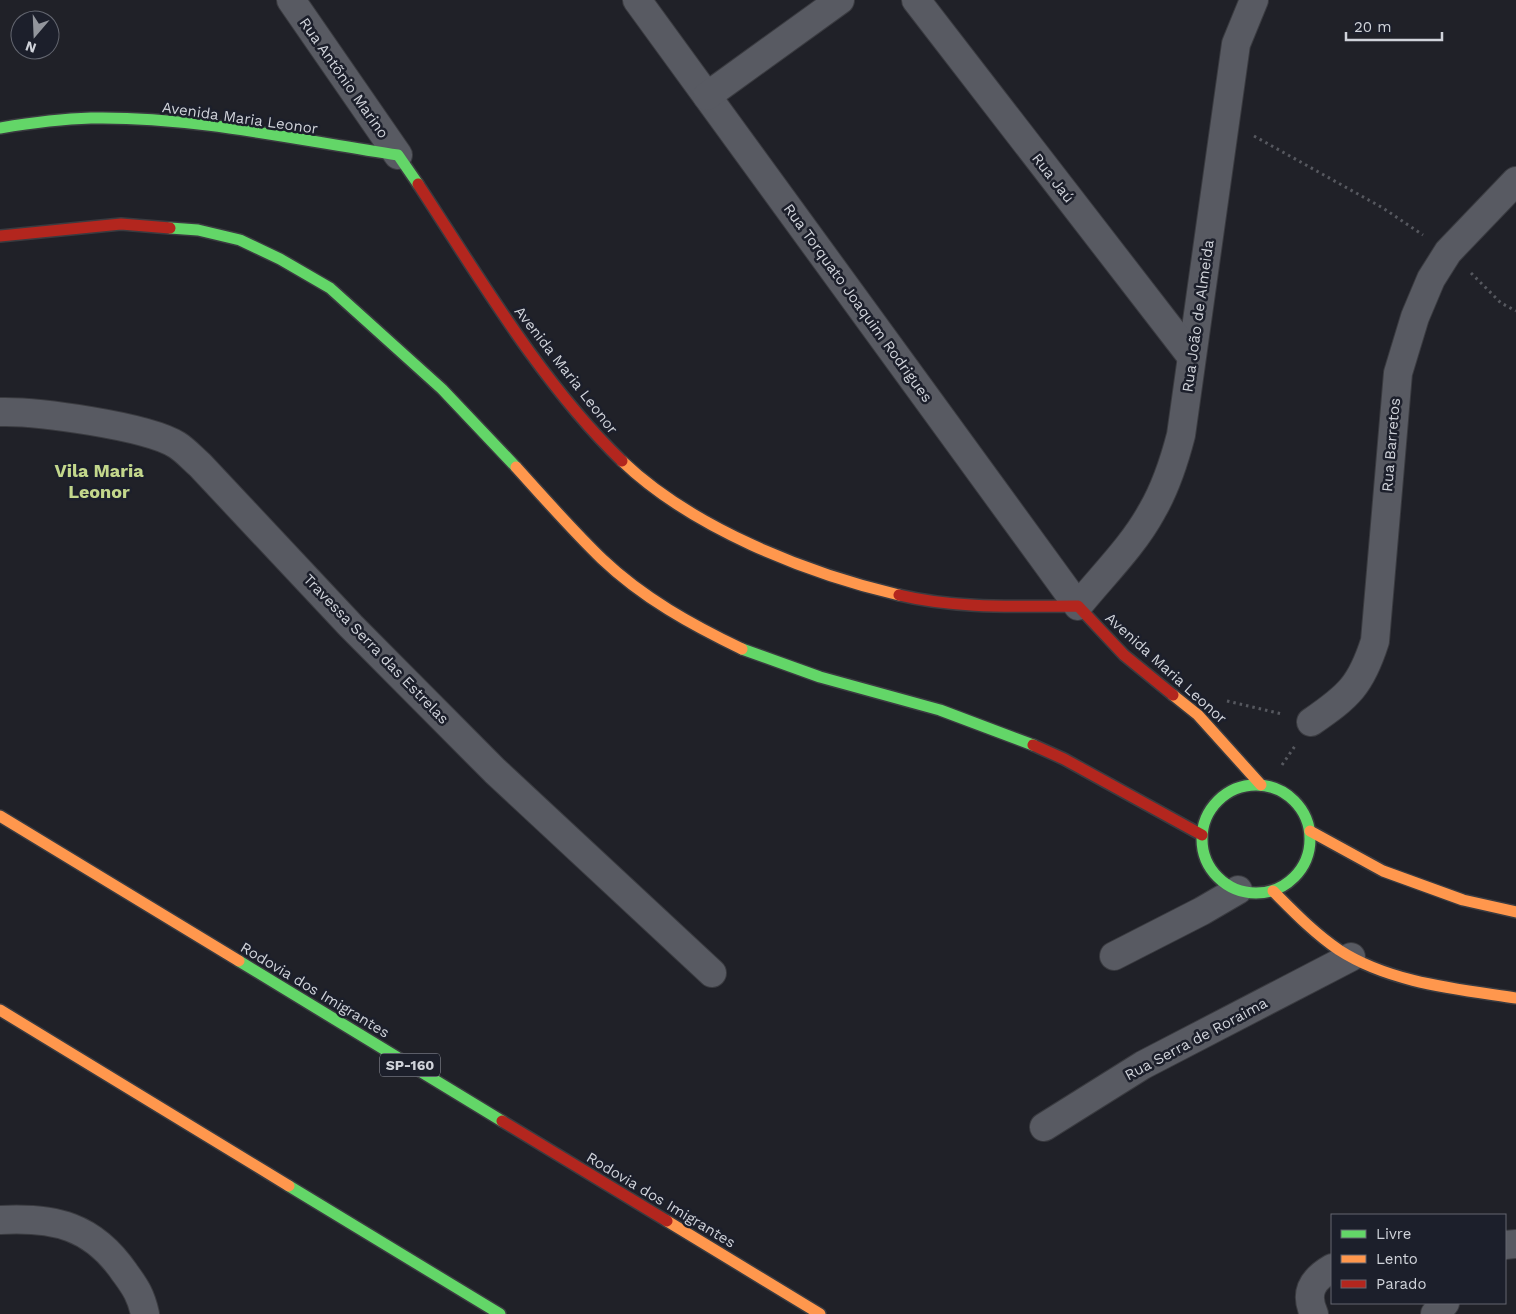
<svg xmlns="http://www.w3.org/2000/svg" width="1516" height="1314" font-family="'Work Sans',sans-serif">
  <rect width="100%" height="100%" fill="#202128"/>
  <g fill="none" stroke-linecap="round" stroke-linejoin="round">
    <g stroke="#3a3b40" stroke-width="30">
      <g id="street">
        <polyline points="291,0 398,155"/>
        <path d="M637,0L1078,606C1103,575 1133,546 1152,511C1166,487 1174,462 1181,435L1236,44L1254,0"/>
        <polyline points="916,0 1191,356"/>
        <polyline points="707,96 840,0"/>
        <path d="M0,412C36,411 147,426 177,445C185,450 192,458 200,465L351,626L495,771L712,973"/>
        <path d="M1311,722C1349,696 1361,685 1375,641L1398,373L1415,317L1431,279L1448,252L1516,181"/>
        <polyline points="1114,956 1202,911 1238,890"/>
        <polyline points="1044,1127 1143,1065 1351,957"/>
        <path d="M0,1220C55,1217 93,1226 125,1273C136,1288 141,1296 145,1314"/>
        <polyline points="1505,1245 1516,1244"/>
        <path d="M1314,1314C1304,1292 1313,1279 1332,1268"/>
        <polyline points="1435,1314 1445,1303"/>
      </g>
    </g>
    <g stroke="#3a3b40" stroke-width="14">
      <g id="fast">
        <path d="M0,128C30,123 60,119 91,118C192,116 298,140 398,155L418,184"/>
        <polyline points="170,228 198,230 240,240 280,259 330,288 442,389 516,467"/>
        <polyline points="742,649 820,677 940,710 1033,745"/>
        <circle cx="1256" cy="839" r="54"/>
        <polyline points="239,961 502,1121"/>
        <polyline points="289,1186 500,1314"/>
      </g>
    </g>
    <g stroke="#3a3b40" stroke-width="14">
      <g id="slow">
        <path d="M622,461C692,528 806,573 899,595"/>
        <path d="M516,467C544,498 572,530 602,559C643,598 692,625 742,649"/>
        <polyline points="1173,695 1198,715 1261,785"/>
        <polyline points="0,816 239,961"/>
        <polyline points="1310,831 1383,871 1463,900 1516,912"/>
        <path d="M1273,891C1294,912 1314,933 1339,950C1390,983 1457,989 1516,998"/>
        <polyline points="0,1010 289,1186"/>
        <polyline points="667,1221 820,1314"/>
      </g>
    </g>
    <g stroke="#3a3b40" stroke-width="14">
      <g id="jam">
        <path d="M418,184C479,277 542,384 622,461"/>
        <polyline points="0,236 121,224 170,228"/>
        <path d="M899,595C957,609 1018,606 1078,606L1124,655L1173,695"/>
        <polyline points="1033,745 1064,759 1202,835"/>
        <polyline points="502,1121 667,1221"/>
      </g>
    </g>
    <g stroke="#56585f" stroke-width="3" stroke-dasharray="2.5 4" stroke-linecap="butt">
      <polyline points="1254,136 1383,208 1423,235"/>
      <polyline points="1471,273 1501,303 1516,311"/>
      <polyline points="1227,701 1282,714"/>
      <polyline points="1282,765 1295,746"/>
    </g>
    <use href="#street" stroke="#585a62" stroke-width="28"/>
    <use href="#fast" stroke="#63d668" stroke-width="11"/>
    <use href="#slow" stroke="#ff974d" stroke-width="11"/>
    <use href="#jam" stroke="#b3261e" stroke-width="11"/>
  </g>
  <g text-anchor="middle" stroke-width="5" stroke-linejoin="round" paint-order="stroke">
    <rect fill="#1c1f2b" stroke="#9a9da6" stroke-width="1" x="380" y="1053.5" width="60" height="23" rx="4"/>
    <g font-size="14" font-weight="bold" fill="#d0d3da">
      <text x="410" y="1070">SP-160</text>
    </g>
    <g font-size="15" fill="#d0d3da" stroke="#1c1f2b">
      <text transform="translate(344 78) rotate(55)" y="5">Rua Antõnio Marino</text>
      <text transform="translate(240 118) rotate(8)" y="5">Avenida Maria Leonor</text>
      <text transform="translate(1053 178) rotate(52)" y="5">Rua Jaú</text>
      <text transform="translate(858 303) rotate(54)" y="5">Rua Torquato Joaquim Rodrigues</text>
      <text transform="translate(1198 316) rotate(-82)" y="5">Rua João de Almeida</text>
      <text transform="translate(566 370) rotate(52)" y="5">Avenida Maria Leonor</text>
      <text transform="translate(1391 445) rotate(-85)" y="5">Rua Barretos</text>
      <text transform="translate(376 649) rotate(46)" y="5">Travessa Serra das Estrelas</text>
      <text transform="translate(1166 668) rotate(42)" y="5">Avenida Maria Leonor</text>
      <text transform="translate(315 990) rotate(31)" y="5">Rodovia dos Imigrantes</text>
      <text transform="translate(1196 1039) rotate(-28)" y="5">Rua Serra de Roraima</text>
      <text transform="translate(661 1200) rotate(31)" y="5">Rodovia dos Imigrantes</text>
    </g>
    <g font-size="18" font-weight="bold" fill="#c3d78c" stroke="#1c1f2b">
      <text x="99" y="477">Vila Maria<tspan x="99" dy="21">Leonor</tspan></text>
    </g>
  </g>
  <rect x="1331" y="1214" width="175" height="90" fill="#1c1f2b" stroke="#646771"/>
  <rect x="1341" y="1230" width="25" height="8" fill="#63d668" stroke="#646771"/>
  <text x="1376" y="1239" font-size="15" fill="#d0d3da">Livre</text>
  <rect x="1341" y="1255" width="25" height="8" fill="#ff974d" stroke="#646771"/>
  <text x="1376" y="1264" font-size="15" fill="#d0d3da">Lento</text>
  <rect x="1341" y="1280" width="25" height="8" fill="#b3261e" stroke="#646771"/>
  <text x="1376" y="1289" font-size="15" fill="#d0d3da">Parado</text>
  <g transform="translate(35 35) rotate(199)"><circle r="24" fill="#1c1f2b" stroke="#646771"/>
  <path d="M0-4L9 19L0 12L-9 19Z" fill="#92959c"/>
  <text y="-8" font-size="14" font-weight="bold" text-anchor="middle" fill="#d0d3da">N</text>
  </g>
  <path d="M1346 32v8h96v-8" fill="none" stroke="#d0d3da" stroke-width="2.5"/>
  <text x="1354" y="32" font-size="15" fill="#d0d3da" stroke="#1c1f2b" stroke-width="4" paint-order="stroke">20 m</text>
</svg>
